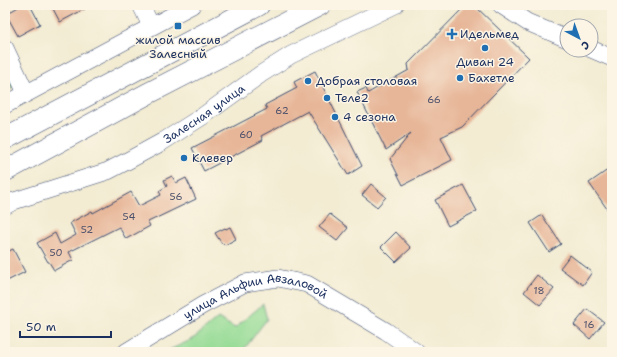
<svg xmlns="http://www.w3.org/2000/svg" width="617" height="357" font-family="'Shantell Sans',sans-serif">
  <rect width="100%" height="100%" fill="#fcf5e5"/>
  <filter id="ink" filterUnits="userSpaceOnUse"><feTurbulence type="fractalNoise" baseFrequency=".025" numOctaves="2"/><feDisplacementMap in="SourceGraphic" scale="8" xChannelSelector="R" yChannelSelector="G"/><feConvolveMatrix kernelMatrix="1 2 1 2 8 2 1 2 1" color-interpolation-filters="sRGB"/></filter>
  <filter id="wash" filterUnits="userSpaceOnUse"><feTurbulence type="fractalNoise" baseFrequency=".012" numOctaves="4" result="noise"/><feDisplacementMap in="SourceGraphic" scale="16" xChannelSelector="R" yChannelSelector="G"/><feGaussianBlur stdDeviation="0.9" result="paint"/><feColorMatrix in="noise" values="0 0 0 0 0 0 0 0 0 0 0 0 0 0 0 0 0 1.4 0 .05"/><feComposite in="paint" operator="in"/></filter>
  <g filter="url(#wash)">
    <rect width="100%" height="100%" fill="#f3ecd3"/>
    <polygon fill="#95db95" stroke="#58857a" points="263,304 267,319 242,352 165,352 193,339 218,318 235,328"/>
    <polygon fill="#78bb7e" stroke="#4a756e" points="5,65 16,86 5,92"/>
    <g id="blocks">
      <g fill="#e7b698">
        <polygon points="22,5 30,5 40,24 18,36 6,14"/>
        <polygon points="51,5 92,5 60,22"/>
        <polygon points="466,5 474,5 529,58 462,127 441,137 452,160 403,185 390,159 411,133 386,150 357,92 366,88 368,93 409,70 408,64"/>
        <polygon points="315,71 362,166 348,175 308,111 261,136 263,140 204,171 192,148 267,109 265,105 297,88 294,82"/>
        <polygon points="612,167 612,216 589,183"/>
        <polygon points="172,176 176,183 186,178 196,199 148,222 150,226 126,239 119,227 69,252 73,260 55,270 54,270 49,262 48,262 37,243 55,233 60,244 76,235 70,223 92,211 93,213 131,192 139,206 161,195 159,191 167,186 164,180"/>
        <polygon points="371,184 386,197 377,207 362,195"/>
        <polygon points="463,185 477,211 448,226 435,200"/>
        <polygon points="330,214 348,228 337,241 319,227"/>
        <polygon points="542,215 561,244 549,252 530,223"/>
        <polygon points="230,227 236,239 225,245 223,243 222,244 215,233 225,228 226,229"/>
        <polygon points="396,232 411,248 396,262 381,247"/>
        <polygon points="13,249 25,272 5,282 5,253"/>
        <polygon points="570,255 592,272 583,285 560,268"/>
        <polygon points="537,275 554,289 540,305 524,292"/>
        <polygon points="587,309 604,322 590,339 574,325"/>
      </g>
    </g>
  </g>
  <g filter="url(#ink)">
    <use href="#blocks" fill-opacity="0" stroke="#3b4b70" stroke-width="1"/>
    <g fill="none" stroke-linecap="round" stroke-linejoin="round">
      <g stroke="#3b4b70" stroke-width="18">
        <g id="minor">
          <polyline points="141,5 151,26"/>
          <polyline points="501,5 527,22 567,39"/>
          <polyline points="5,48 26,93"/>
          <polyline points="591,49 612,58"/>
          <polyline points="5,105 192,5"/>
          <path id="s1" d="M5,206L14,201L108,171L129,160L162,142L203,116L261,74L291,55L395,5"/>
          <path id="s2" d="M126,352L203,305L245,283L278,278L307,284L386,331L416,352"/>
        </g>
      </g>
      <g stroke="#3b4b70" stroke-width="22">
        <g id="major">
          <polyline points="5,139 259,5"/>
          <polyline points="5,171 147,94 320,5"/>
        </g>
      </g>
      <use href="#minor" stroke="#fff" stroke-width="17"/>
      <use href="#major" stroke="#fff" stroke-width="21"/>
    </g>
  </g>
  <g fill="#1f6fb2" stroke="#fcf5e5" stroke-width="1.5">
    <rect x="174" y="22" width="8" height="8" rx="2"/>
    <path d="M450 28h4v4h4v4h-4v4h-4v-4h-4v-4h4z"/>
    <circle cx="485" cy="48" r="4"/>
    <circle cx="460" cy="78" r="4"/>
    <circle cx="308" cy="81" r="4"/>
    <circle cx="327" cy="98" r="4"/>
    <circle cx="335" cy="117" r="4"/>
    <circle cx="184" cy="158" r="4"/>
  </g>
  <g text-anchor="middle" stroke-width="3" stroke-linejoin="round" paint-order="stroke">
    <g font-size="10" fill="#4e516c">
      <text x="434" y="103">66</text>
      <text x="282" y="114">62</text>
      <text x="246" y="138">60</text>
      <text x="176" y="200">56</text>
      <text x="129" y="220">54</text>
      <text x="87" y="233">52</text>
      <text x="56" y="256">50</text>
      <text x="539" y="294">18</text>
      <text x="589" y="328">16</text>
    </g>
    <g font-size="12" fill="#1b2f5e" stroke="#fcf5e5" text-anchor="start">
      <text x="460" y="38">Идельмед</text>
      <text x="178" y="44" text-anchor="middle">жилой массив<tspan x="178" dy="14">Залесный</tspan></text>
      <text x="485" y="66" text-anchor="middle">Диван 24</text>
      <text x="468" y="82">Бахетле</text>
      <text x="316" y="85">Добрая столовая</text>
      <text x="335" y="102">Теле2</text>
      <text x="343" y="121">4 сезона</text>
      <text x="192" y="162">Клевер</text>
    </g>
    <g font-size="12" fill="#1b2f5e" stroke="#fcf5e5">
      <text dy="4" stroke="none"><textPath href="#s1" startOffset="221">Залесная улица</textPath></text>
      <text dy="4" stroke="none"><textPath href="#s2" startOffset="146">улица Альфии Авзаловой</textPath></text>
    </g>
  </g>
  <rect width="617" height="357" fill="none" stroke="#fcf5e5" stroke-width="20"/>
  <g transform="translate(579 38) rotate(139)"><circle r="19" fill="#fcf5e5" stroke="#a2a6af"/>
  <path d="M0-3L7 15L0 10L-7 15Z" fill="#1f6fb2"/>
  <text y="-6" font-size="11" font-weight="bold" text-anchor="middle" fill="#1b2f5e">С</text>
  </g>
  <path d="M20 331v6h91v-6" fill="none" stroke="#1b2f5e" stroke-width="2"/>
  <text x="26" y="331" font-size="12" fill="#1b2f5e" stroke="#fcf5e5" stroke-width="3" paint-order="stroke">50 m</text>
</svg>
